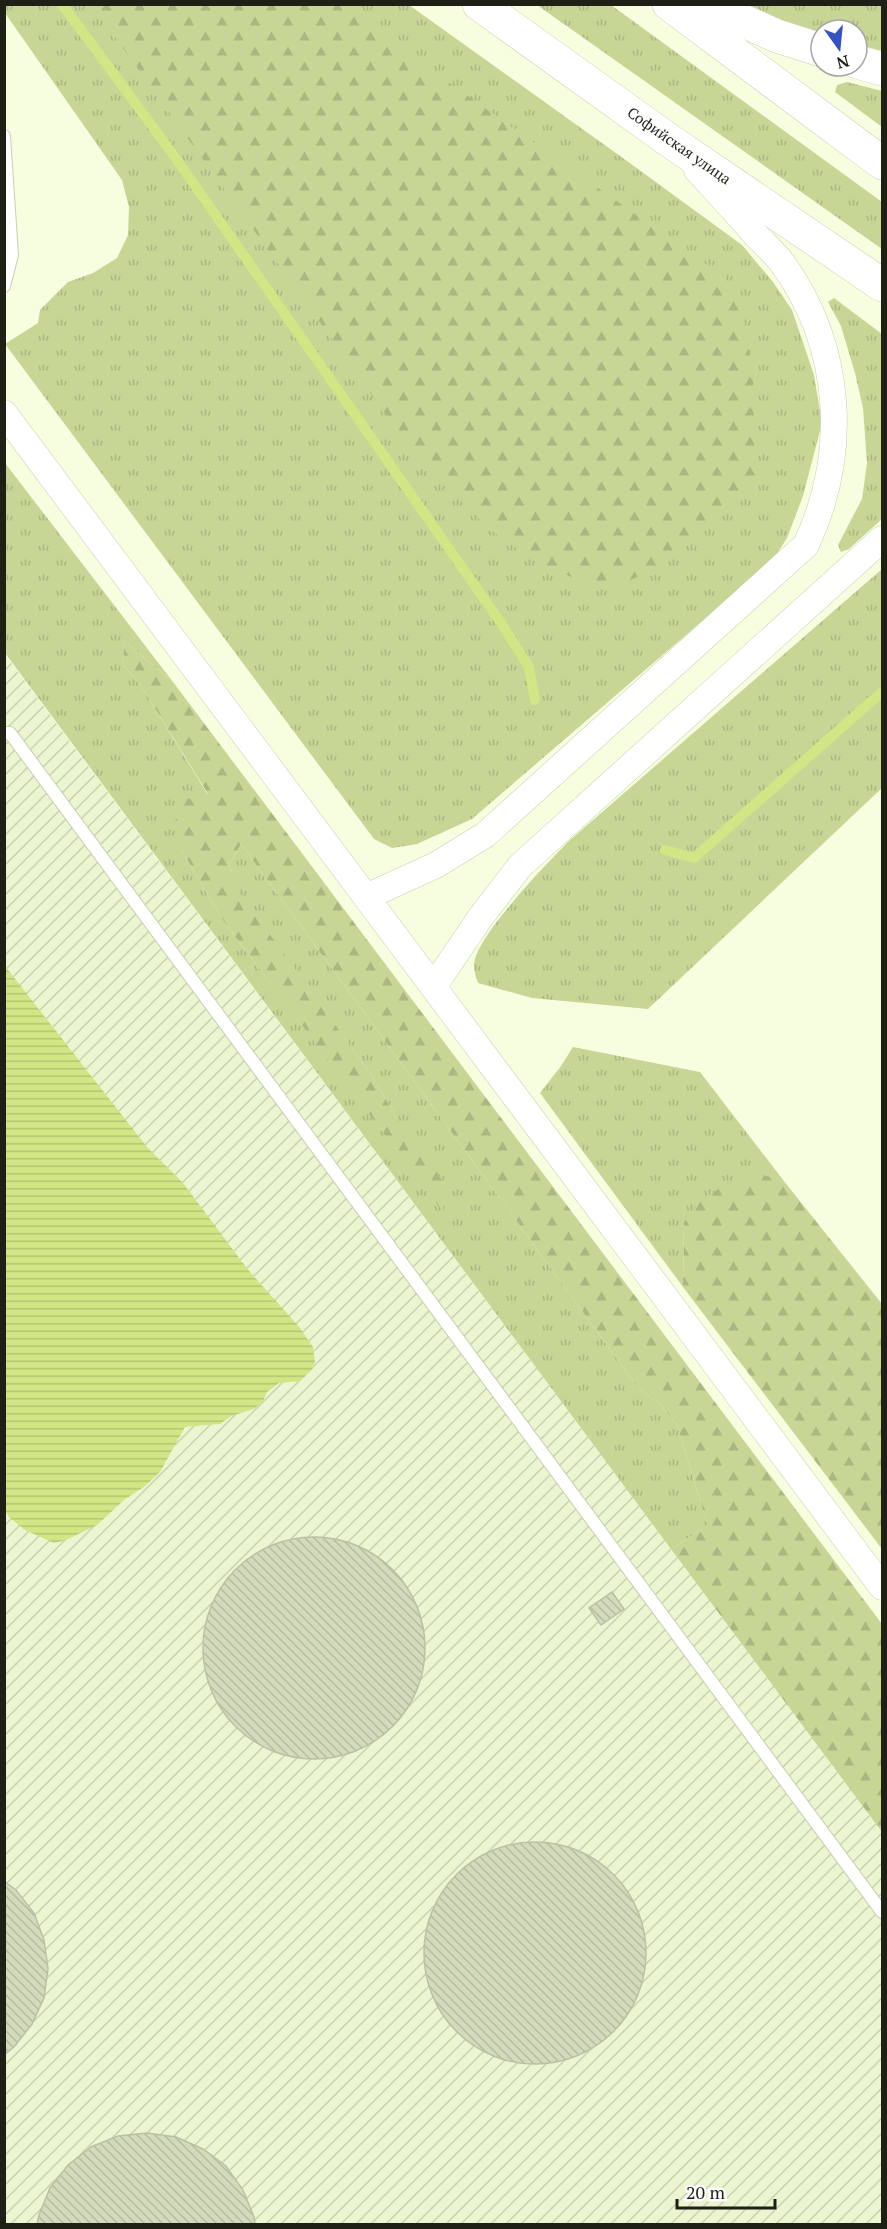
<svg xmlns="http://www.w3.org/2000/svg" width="887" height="2229" font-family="'PT Serif',serif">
  <defs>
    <pattern id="industrial-furrows" width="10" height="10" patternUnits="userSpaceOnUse" patternTransform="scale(1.5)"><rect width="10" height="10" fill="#ebf5cf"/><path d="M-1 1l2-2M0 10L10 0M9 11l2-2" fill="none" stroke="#c9d2b1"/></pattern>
    <pattern id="grass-tufts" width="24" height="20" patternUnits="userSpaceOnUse" patternTransform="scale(1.5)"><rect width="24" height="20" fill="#c7d595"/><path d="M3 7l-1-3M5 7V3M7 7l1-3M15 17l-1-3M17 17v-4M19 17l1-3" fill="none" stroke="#aab780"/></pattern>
    <pattern id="forest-firs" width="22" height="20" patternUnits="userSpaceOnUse" patternTransform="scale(1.5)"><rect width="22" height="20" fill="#c7d595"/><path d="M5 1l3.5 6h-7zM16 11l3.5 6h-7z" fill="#aab780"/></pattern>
    <pattern id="water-rules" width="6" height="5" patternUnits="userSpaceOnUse" patternTransform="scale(1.5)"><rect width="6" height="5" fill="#d2e686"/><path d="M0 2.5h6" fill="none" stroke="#b4c573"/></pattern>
    <pattern id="building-back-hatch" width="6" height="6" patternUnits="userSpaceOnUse" patternTransform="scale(1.5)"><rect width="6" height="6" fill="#d4dbbd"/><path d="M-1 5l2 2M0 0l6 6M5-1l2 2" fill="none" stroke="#b6bca2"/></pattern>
  </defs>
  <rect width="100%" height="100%" fill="#f6fedf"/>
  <polygon fill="url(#industrial-furrows)" points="4,653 882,1832 882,2224 5,2224"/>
  <g fill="url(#grass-tufts)">
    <polygon points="5,5 409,5 627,161 742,245 773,282 792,310 814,375 822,423 803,496 787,538 773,560 472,819 417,844 392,848 374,839 5,344 38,323 40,310 68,282 93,273 117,258 128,235 129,207 122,180 5,13"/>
    <polygon points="537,5 611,5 882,202 882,249"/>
    <polygon points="749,5 882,5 882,51 857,44 857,30 821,30 821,33 782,20"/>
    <polygon points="847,82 882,91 882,127 835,92 837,85"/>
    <polygon points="834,298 882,334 882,519 849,549 841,552 838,545 862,499 867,463 863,408 855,373 841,326 828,302"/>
    <polygon points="5,463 173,682 124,641 123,665 140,684 208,795 181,849 224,922 443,1211 396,1116 367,1069 236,889 229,865 241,844 639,1389 659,1403 677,1425 708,1526 671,1549 5,653"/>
    <path d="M882,569V788L648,1009L532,998L478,983C476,978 474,971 474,965C474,938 549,861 570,840Z"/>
    <polygon points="573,1047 700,1072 787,1185 776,1179 684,1222 683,1287 540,1093 561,1066"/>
  </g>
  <g fill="url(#forest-firs)">
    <polygon points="92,5 339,5 723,276 740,296 753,372 755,476 743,499 659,566 633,579 608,587 582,582 530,558 488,528 413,452"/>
    <polygon points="124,641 173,682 882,1624 882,1832 671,1549 708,1526 677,1425 659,1403 639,1389 241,844 229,865 237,889 367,1069 396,1116 428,1156 443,1182 443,1212 224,922 181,849 174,824 183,800 208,794 140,684 123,665"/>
    <polygon points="763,1175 776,1179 787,1185 882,1304 882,1549 683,1287 684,1222 700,1201 723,1186"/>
  </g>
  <polygon fill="url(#water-rules)" points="5,966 147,1147 183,1183 249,1271 300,1328 313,1347 315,1362 312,1369 300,1381 279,1383 267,1392 263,1401 254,1409 231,1416 220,1424 185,1427 160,1472 145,1486 124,1500 97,1525 66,1540 54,1543 25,1530 9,1517 5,1511"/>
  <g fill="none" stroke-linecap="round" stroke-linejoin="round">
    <g stroke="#d2e686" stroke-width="10">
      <polyline points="62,4 172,153 501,623 529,667 535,700"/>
      <polyline points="665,850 694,858 882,692"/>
    </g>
  </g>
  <g fill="url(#building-back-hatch)" stroke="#bac1a4" stroke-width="1.5">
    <circle cx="314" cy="1648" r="111"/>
    <polygon points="612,1592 624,1609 601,1625 589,1608"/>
    <circle cx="535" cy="1953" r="111"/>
    <polygon points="4,1881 16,1890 34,1913 44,1940 48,1969 44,1998 32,2024 14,2047 4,2055"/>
    <polygon points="147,2133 176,2137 203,2149 226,2166 243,2190 254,2217 255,2224 37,2224 39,2215 50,2188 68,2165 91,2147 118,2136"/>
  </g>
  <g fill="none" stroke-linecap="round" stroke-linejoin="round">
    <g stroke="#c8cfb2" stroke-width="14">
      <g id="lane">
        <polyline points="4,136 12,255 4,286"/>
        <polyline points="4,733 10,733 882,1912"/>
      </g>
    </g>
    <g stroke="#c8cfb2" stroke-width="27">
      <g id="street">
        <polyline points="4,413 882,1587"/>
        <path d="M366,897L436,865L485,835L806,545C849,453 843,348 783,264C775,253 764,244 755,234C736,212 716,191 697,170"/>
        <polyline points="434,986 480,918 520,866 882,539"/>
      </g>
    </g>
    <g stroke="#c8cfb2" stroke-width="34">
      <g id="secondary">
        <polyline points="705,4 777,36 821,50"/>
        <polyline points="857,62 882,69"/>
      </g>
    </g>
    <g stroke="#c8cfb2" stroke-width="34">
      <g id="primary">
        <polyline points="479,4 670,141 882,285"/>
        <polyline points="669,4 882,163"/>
      </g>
    </g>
    <use href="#lane" stroke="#fff" stroke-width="12"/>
    <use href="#street" stroke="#fff" stroke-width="26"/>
    <use href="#secondary" stroke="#fff" stroke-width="33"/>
    <use href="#primary" stroke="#fff" stroke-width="33"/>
  </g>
  <g text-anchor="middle" stroke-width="5" stroke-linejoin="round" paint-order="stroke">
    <g font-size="15" fill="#1e2015" stroke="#fff">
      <text transform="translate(679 146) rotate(35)" y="5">Софийская улица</text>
    </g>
  </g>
  <rect width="887" height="2229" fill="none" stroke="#1e2015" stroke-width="12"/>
  <g transform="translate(839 48) rotate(165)"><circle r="28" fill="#ffffff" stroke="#a5a6a1" stroke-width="1.5"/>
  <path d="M0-4.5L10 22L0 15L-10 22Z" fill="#3651c3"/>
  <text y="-9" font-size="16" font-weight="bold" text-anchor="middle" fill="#1e2015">N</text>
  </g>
  <path d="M677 2199v9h98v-9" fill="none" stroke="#1e2015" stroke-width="3"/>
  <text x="686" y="2199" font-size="18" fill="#1e2015" stroke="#ffffff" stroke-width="4.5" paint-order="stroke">20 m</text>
</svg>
